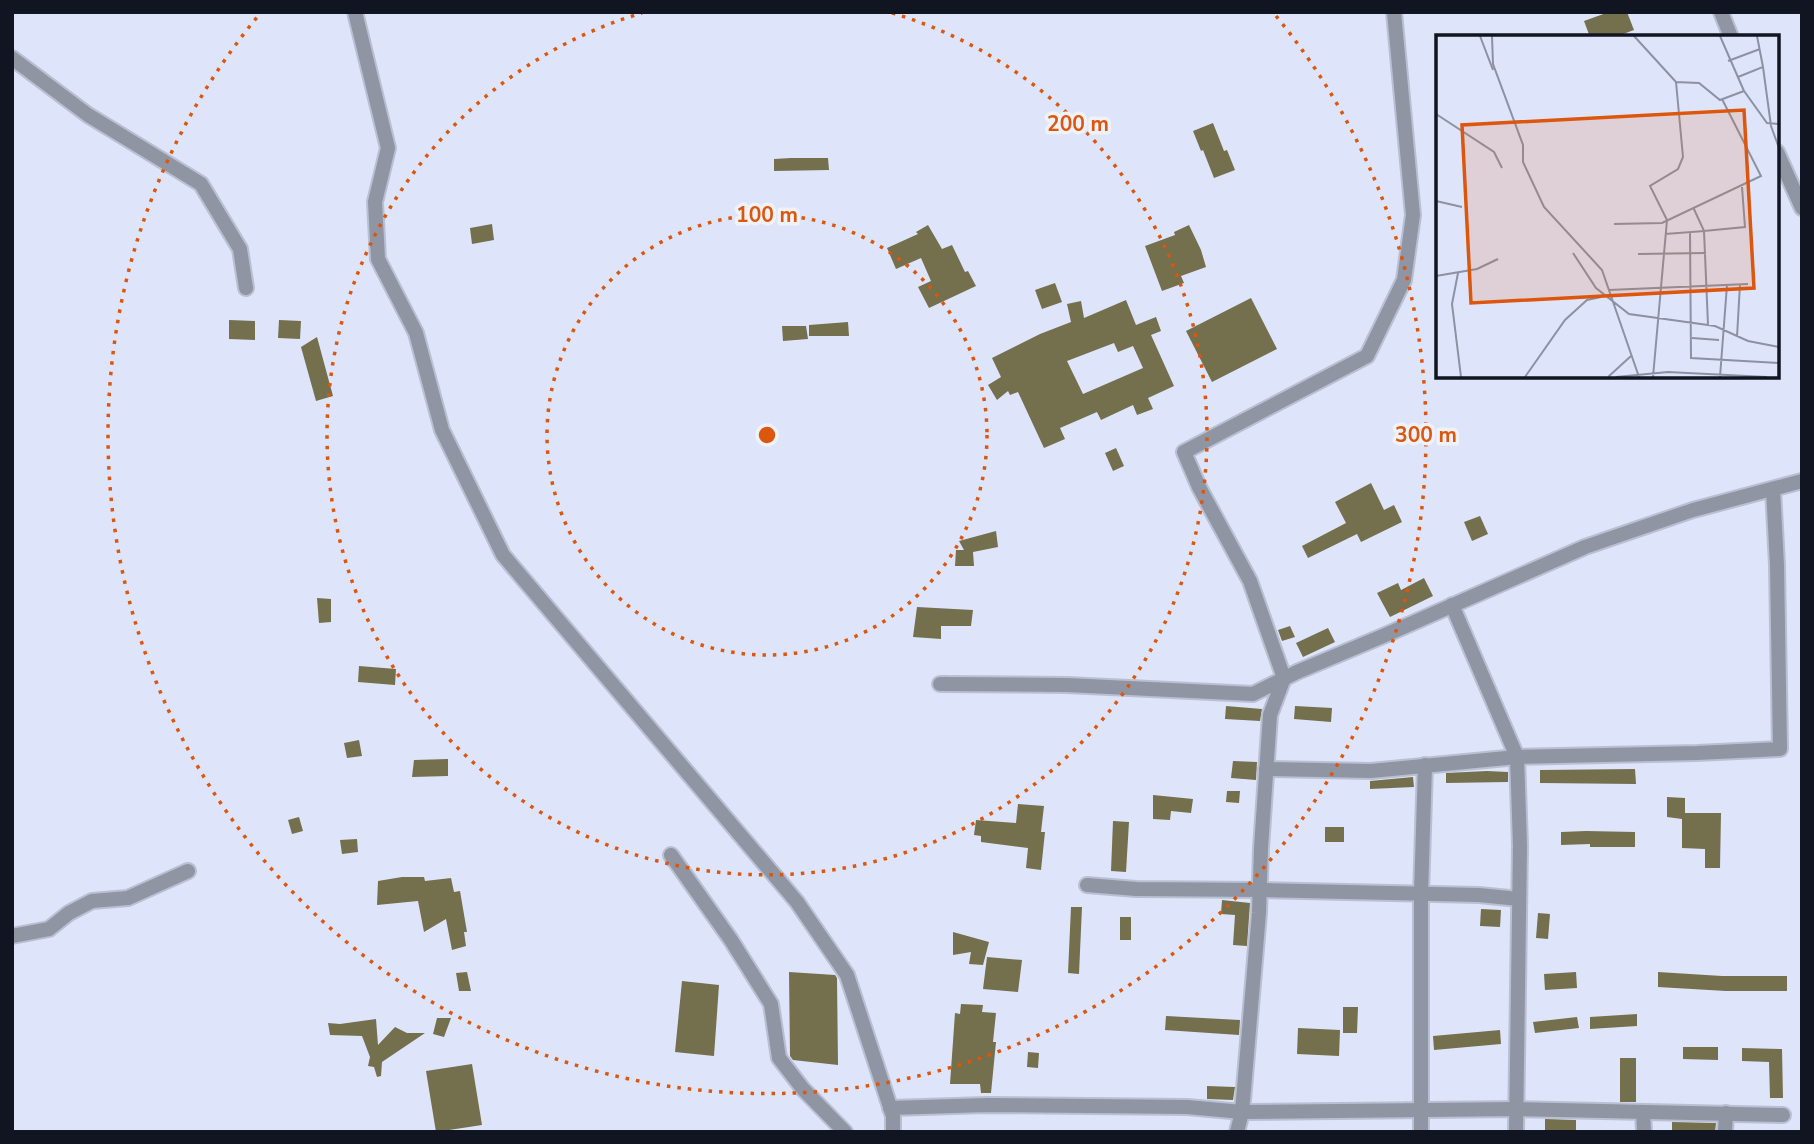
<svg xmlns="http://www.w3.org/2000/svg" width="1814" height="1144" font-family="'Nunito Sans',sans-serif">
  <rect width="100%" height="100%" fill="#dee5fa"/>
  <g fill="#746f4d" fill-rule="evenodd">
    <polygon points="1609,12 1627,12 1634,30 1615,37 1590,37 1584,21"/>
    <polygon points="1213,123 1224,151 1227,150 1235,170 1214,178 1203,150 1201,151 1193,131"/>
    <polygon points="791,158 828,158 829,170 774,171 774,159"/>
    <polygon points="492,224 494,240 472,244 470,228"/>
    <polygon points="928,225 942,249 952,245 965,272 968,271 976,286 929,308 918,287 931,281 921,258 896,269 887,248 918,234 916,232"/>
    <polygon points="1189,225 1201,250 1206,267 1181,276 1184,283 1162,291 1145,246 1175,235 1174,232"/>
    <polygon points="1055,283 1062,302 1042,309 1035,290"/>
    <polygon points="1251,298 1277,349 1212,382 1186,331"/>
    <path d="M1126,300L1136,325L1156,317L1161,331L1151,335L1174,386L1148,398L1153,409L1137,415L1133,405L1101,420L1097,412L1060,428L1065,439L1044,448L1018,392L1010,395L1008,391L997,400L988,385L1001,377L992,358L1040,334L1071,322L1067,304L1081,301L1084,318ZM1114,343L1118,352L1133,346L1143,368L1083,394L1067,361Z"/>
    <polygon points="229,320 255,321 255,340 229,339"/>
    <polygon points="279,320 301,321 300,339 278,338"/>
    <polygon points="848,322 849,336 809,336 809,325"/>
    <polygon points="782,326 806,326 808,339 783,341"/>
    <polygon points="317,337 333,396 316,401 301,347"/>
    <polygon points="1116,448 1124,466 1113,471 1105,453"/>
    <polygon points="1371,483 1384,510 1394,505 1402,522 1361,542 1357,534 1308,558 1302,546 1346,523 1335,502"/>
    <polygon points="1480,516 1488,534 1472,541 1464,522"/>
    <polygon points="996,531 998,547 973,552 974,566 955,566 956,550 964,550 959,541"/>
    <polygon points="1424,578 1433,596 1390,617 1377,593 1398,583 1401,590"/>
    <polygon points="317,598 331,599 331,622 319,623"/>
    <polygon points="917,607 973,610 971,626 941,626 941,639 913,637"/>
    <polygon points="1290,626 1295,637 1282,641 1278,630"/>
    <polygon points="1328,628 1335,642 1303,657 1296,643"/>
    <polygon points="359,666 396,669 395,685 358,682"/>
    <polygon points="1226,706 1262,709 1260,721 1225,719"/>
    <polygon points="1295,706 1332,708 1331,722 1294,719"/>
    <polygon points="359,740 362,756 347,758 344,743"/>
    <polygon points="448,759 448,776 412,777 414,760"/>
    <polygon points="1233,761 1257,762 1256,780 1231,778"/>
    <polygon points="1635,769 1636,784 1540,783 1540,770"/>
    <polygon points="1487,771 1508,772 1508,782 1446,783 1446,773"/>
    <polygon points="1413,777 1414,787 1370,789 1370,781"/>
    <polygon points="1227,791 1240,791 1239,803 1226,802"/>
    <polygon points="1153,795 1193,799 1191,813 1171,811 1170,820 1153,819"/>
    <polygon points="1667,797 1685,798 1685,813 1721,813 1720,868 1705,868 1705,849 1682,848 1682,819 1667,817"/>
    <polygon points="1018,804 1044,806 1041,832 1045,832 1041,870 1026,868 1028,848 981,842 981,836 974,835 976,820 1016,823"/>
    <polygon points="299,817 303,831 292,834 288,820"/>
    <polygon points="1113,821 1129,822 1126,872 1111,871"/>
    <rect x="1325" y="827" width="19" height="15"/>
    <polygon points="1586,831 1635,832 1635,847 1590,847 1590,844 1561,845 1561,832"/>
    <polygon points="357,839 358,852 342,854 340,840"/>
    <polygon points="402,877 424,877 425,881 451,878 454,892 460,891 467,932 464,932 466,946 452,950 446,919 424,932 418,901 377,905 378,881"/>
    <polygon points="1222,900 1250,903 1247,946 1233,945 1235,915 1221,914"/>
    <polygon points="1071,907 1082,907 1079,974 1068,973"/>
    <polygon points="1481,909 1501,910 1500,927 1480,926"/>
    <polygon points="1538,913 1550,914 1548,939 1536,938"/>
    <rect x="1120" y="917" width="11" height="23"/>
    <polygon points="953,932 989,942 983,965 969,964 971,952 953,955"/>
    <polygon points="987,957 1022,960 1018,992 983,989"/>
    <polygon points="467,972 471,991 459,991 456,973"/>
    <polygon points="789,972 835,975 837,978 838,1065 793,1060 790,1056"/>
    <polygon points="1576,972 1577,988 1545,990 1544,974"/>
    <polygon points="1658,972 1722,976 1787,976 1787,991 1726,991 1658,987"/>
    <polygon points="682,981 719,985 714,1056 675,1052"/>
    <polygon points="961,1004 983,1005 982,1012 996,1013 993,1042 996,1042 991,1093 981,1093 980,1084 950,1084 955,1013 960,1014"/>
    <polygon points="1343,1007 1358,1007 1357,1033 1343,1033"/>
    <polygon points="1637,1014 1637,1026 1590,1029 1590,1017"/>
    <polygon points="1166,1016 1240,1020 1239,1035 1165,1030"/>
    <polygon points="1577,1017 1579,1028 1535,1033 1533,1022"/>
    <polygon points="437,1018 451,1018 444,1037 433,1034"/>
    <polygon points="376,1019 378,1045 395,1027 407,1033 425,1033 382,1062 381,1076 377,1077 374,1067 368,1066 370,1057 362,1036 330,1035 328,1023 340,1024"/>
    <polygon points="1298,1028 1340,1030 1339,1056 1297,1054"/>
    <polygon points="1500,1030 1501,1044 1434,1050 1433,1036"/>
    <polygon points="1683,1047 1718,1047 1718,1060 1683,1059"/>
    <polygon points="1742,1048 1782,1049 1783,1098 1770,1098 1769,1062 1742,1061"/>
    <polygon points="1028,1052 1039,1053 1038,1068 1027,1067"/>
    <rect x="1620" y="1058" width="16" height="44"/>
    <polygon points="472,1064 482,1125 436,1132 426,1071"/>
    <polygon points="1207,1086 1235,1087 1233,1100 1207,1099"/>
    <polygon points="1545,1119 1576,1120 1576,1132 1545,1132"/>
    <polygon points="1672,1122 1716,1123 1715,1132 1672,1132"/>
  </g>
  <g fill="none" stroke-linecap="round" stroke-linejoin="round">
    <g stroke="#b9c0d3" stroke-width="18">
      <g id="street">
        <polyline points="355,12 388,148 375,202 378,259 416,333 442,430 503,555 797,902 847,975 893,1116 893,1132"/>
        <polyline points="1721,12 1731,37"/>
        <polyline points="12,58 88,115 201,184 240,249 246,288"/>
        <polyline points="1777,152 1802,208"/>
        <polyline points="1452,605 1517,757 1697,753 1780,749 1777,565 1773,489"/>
        <polyline points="940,684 1067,685 1253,694 1297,672 1383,636 1585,547 1693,510 1802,481"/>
        <polyline points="1266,769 1371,771 1517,757 1520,845 1516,1132"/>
        <polyline points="671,855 731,940 771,1004 779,1058 803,1089 845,1132"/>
        <polyline points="1087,885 1136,889 1260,890 1479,895 1519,899"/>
        <polyline points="12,936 49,929 69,913 92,901 128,898 188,871"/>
        <polyline points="890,1108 987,1105 1187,1107 1242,1112 1516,1109 1783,1115"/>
        <polyline points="1643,1112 1644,1132"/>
        <polyline points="1237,1132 1242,1112 1259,913 1261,848 1270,715 1284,678 1250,581 1199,487 1184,452 1367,356 1404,280 1413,215 1394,12"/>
        <polyline points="1421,1132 1421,894 1425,765"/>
        <polyline points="1725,1132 1726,1113"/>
      </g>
    </g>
    <use href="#street" stroke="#9095a4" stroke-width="14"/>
  </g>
  <g fill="none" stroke="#dd560d" stroke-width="3.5" stroke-dasharray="3.5 7">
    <circle cx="767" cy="435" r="220"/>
    <path d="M892 13A440 440 0 1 1 642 13"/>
    <path d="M1276 16A659 659 0 1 1 258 16"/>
  </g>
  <g transform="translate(1436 35)">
    <rect width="343" height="343" fill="#dee5fa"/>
    <path fill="none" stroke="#8c92a3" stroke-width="2" d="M44,1L57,35M56,1L57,29L87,110V127L108,172L166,235L203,342M198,1L240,47L263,48L284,65L308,56L331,88L343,89M284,1L308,56M292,26L324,14M327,32L335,91L343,113M302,42L327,32L321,1M0,79L58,117L66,133M0,166L26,172M257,172L268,196L309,192L306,152M178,189L226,188L325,141L286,64M254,198L255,323L343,328M229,199L268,196L272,290M137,218L160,253L193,279L279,291L312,306L343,312M202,219L270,218M22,238L16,269L25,342M0,241L41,234L62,224M173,255L312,249M301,302L304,249M256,303L283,305M89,342L129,285L151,265L165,262M172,342L195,321M180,342L232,337L331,342M217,342L231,185L214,151L242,134L247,122L240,47M284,342L291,250"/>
    <path fill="#dd560d" fill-opacity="0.15" stroke="#dd560d" stroke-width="3.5" d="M308,75L318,253L35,268L26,90Z"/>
    <rect width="343" height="343" fill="none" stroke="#111521" stroke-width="3.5"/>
  </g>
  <circle cx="767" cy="435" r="10" fill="#dd560d" stroke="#f0f2f9" stroke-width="3.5"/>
  <g font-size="21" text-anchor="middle" font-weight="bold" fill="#dd560d" stroke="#f0f2f9" stroke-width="7" stroke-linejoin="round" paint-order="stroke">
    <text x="1078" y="131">200 m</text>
    <text x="767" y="222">100 m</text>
    <text x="1426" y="442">300 m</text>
  </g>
  <rect width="1814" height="1144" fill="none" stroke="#111521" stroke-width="28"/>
</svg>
